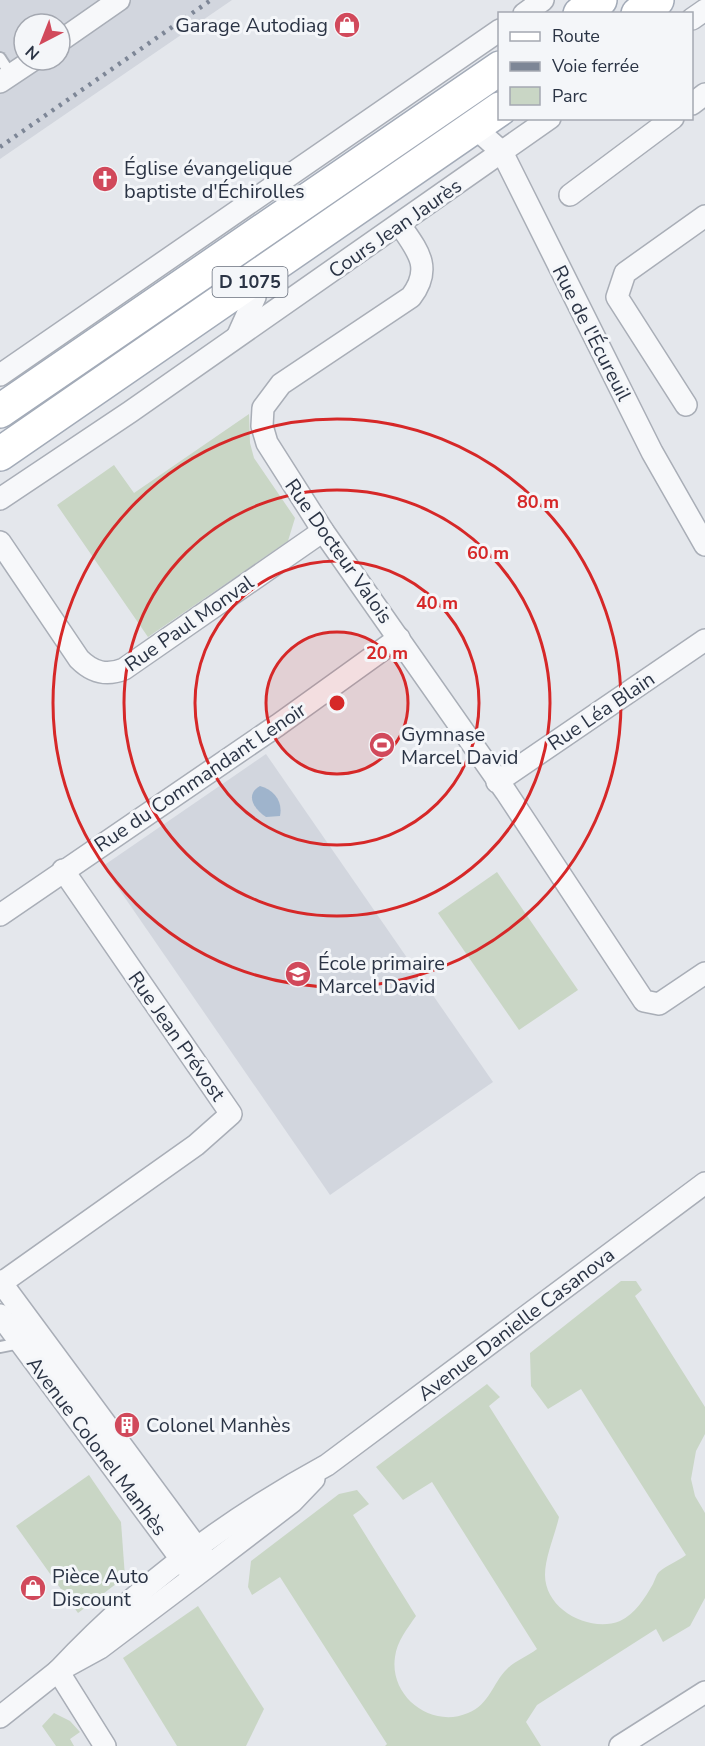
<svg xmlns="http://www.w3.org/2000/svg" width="705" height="1746" font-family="'Nunito Sans',sans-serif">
  <rect width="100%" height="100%" fill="#e4e7ec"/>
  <g fill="#d2d6de" fill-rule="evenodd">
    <path d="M0,0H232L0,159ZM24,24H60V60H24Z"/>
    <polygon points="266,754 493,1082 330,1195 103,866"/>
  </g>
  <g fill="#c9d6c5">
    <polygon points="249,414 250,443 254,458 295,518 288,541 148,637 57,505 114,465 134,493"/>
    <polygon points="497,872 578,990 519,1030 438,913"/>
    <path d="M621,1281H636L642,1290L635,1296L705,1407V1434L696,1451L691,1479L695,1496L705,1513V1598L690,1626L663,1642L656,1629L537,1705L526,1722L541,1746H385L387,1744L280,1577L252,1595L248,1587L251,1561L339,1494L357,1490L369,1504L353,1515L416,1616C407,1629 397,1641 395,1657C389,1696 431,1729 468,1713C490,1704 492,1684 507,1669C515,1661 528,1656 537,1649L432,1482L403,1500L376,1467L487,1384L500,1397L489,1406L559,1517C555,1535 545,1557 545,1575C545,1610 590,1633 620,1621C635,1614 645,1598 653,1584C655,1580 656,1575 659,1572C667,1565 678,1561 686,1555L581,1389L548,1409L531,1386L530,1353Z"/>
    <polygon points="89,1475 121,1522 125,1577 78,1613 16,1526"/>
    <polygon points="198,1606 264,1709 246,1746 177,1746 123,1658"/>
    <polygon points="54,1713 70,1721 80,1732 70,1739 74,1746 56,1746 42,1726"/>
  </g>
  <path fill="#9fb4cc" d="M260,786C274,790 283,801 280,816L266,817C255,810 244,795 260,786Z"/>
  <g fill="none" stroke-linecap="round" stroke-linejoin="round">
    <g stroke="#a9aeb7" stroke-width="14">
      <g id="service">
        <polyline points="0,58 11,75"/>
        <polyline points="0,1347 20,1343"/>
      </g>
    </g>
    <g stroke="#a9aeb7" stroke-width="24">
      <g id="minor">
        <polyline points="524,14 543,0"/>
        <polyline points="692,19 705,10"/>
        <polyline points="60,41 119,0"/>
        <polyline points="0,82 33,60"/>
        <polyline points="692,104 705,94"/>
        <polyline points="474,127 502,152 652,452 705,545"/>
        <polyline points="570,195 673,118"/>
        <path d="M400,225C418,251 433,268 411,297L281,384L263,408L262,426L267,443L323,531L506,792L644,1001L659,1004L705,973"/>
        <polyline points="238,335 255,297 257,277"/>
        <polyline points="0,375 500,30"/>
        <polyline points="686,405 617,297 625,273 705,216"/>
        <polyline points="0,499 130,412 550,118"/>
        <path d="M0,542L79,659C93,673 107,676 124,669L323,531"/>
        <polyline points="497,782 705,640"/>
        <polyline points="0,915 278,725 399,638"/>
        <polyline points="0,1281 204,1557"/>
        <polyline points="0,1284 196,1145 231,1114 63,870"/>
        <polyline points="0,1315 189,1570"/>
        <path d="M58,1671C136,1587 228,1519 327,1465L705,1183"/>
        <polyline points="58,1671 105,1746"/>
        <polyline points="0,1717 58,1671 100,1648 194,1577 292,1502 314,1479"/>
        <polyline points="620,1746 705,1692"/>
      </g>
    </g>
    <g stroke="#a3abb8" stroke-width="36">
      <g id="primary">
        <polyline points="580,14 600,0"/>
        <polyline points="638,14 657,0"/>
        <polyline points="0,411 500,68"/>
        <polyline points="0,454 500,109"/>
      </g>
    </g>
    <use href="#service" stroke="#f7f8fa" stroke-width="10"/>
    <use href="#minor" stroke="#f7f8fa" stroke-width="21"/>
    <use href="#primary" stroke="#fff" stroke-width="33"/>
    <polyline stroke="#7d8696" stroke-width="4.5" stroke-dasharray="3 6" stroke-linecap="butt" points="0,147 211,0"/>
  </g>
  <circle cx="337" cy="703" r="71" fill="#d62828" fill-opacity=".12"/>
  <g fill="none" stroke="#d62828" stroke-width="3">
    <circle cx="337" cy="703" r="71"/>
    <circle cx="337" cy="703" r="142"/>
    <circle cx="337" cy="703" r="213"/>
    <circle cx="337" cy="703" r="284"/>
  </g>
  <defs>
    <g id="shop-disc" transform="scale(1.35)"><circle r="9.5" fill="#d1495b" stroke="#f4f6f9"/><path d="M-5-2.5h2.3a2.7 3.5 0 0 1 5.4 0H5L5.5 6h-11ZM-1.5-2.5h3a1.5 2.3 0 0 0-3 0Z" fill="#fff"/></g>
    <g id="church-disc" transform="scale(1.35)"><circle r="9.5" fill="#d1495b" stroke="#f4f6f9"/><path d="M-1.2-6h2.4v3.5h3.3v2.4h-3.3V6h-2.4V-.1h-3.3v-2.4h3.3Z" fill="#fff"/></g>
    <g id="stadium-disc" transform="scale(1.35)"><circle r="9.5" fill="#d1495b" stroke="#f4f6f9"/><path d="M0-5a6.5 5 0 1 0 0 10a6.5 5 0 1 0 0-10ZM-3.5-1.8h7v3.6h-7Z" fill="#fff"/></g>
    <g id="school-disc" transform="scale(1.35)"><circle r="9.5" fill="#d1495b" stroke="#f4f6f9"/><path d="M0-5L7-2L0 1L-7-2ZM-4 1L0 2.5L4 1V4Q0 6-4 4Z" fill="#fff"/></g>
    <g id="building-disc" transform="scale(1.35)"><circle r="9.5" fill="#d1495b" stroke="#f4f6f9"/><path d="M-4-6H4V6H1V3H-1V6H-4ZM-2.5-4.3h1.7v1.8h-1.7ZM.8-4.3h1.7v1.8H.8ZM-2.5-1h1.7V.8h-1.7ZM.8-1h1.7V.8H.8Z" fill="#fff"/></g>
  </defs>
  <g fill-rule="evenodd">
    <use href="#shop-disc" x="347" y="25"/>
    <use href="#church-disc" x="105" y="179"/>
    <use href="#stadium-disc" x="382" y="745"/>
    <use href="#school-disc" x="298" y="974"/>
    <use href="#building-disc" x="127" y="1425"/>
    <use href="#shop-disc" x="33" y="1588"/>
  </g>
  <g text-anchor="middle" stroke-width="6" stroke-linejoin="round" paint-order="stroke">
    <rect fill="#f4f6f9" stroke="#676e7b" stroke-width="1.5" x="212.5" y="267" width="75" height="30" rx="4.5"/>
    <g font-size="18" font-weight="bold" fill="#2b3445">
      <text x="250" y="288">D 1075</text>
    </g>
    <g font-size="20" fill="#2b3445" stroke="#f4f6f9" text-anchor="start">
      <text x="328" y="32" text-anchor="end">Garage Autodiag</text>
      <text x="124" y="175">Église évangelique<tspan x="124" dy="23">baptiste d'Échirolles</tspan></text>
      <text x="401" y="741">Gymnase<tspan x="401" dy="23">Marcel David</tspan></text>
      <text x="318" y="970">École primaire<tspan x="318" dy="23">Marcel David</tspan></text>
      <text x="146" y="1432">Colonel Manhès</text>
      <text x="52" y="1583">Pièce Auto<tspan x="52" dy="23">Discount</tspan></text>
    </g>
    <g font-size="20" fill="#2b3445" stroke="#f4f6f9">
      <text transform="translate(395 228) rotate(-35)" y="7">Cours Jean Jaurès</text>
      <text transform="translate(592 333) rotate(63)" y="7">Rue de l'Écureuil</text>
      <text transform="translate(339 551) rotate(55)" y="7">Rue Docteur Valois</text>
      <text transform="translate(189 623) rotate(-35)" y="7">Rue Paul Monval</text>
      <text transform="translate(601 711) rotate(-34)" y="7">Rue Léa Blain</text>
      <text transform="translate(200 777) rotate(-34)" y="7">Rue du Commandant Lenoir</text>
      <text transform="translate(177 1036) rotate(55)" y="7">Rue Jean Prévost</text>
      <text transform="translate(516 1324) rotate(-37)" y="7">Avenue Danielle Casanova</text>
      <text transform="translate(97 1446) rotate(53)" y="7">Avenue Colonel Manhès</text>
    </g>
  </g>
  <circle cx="337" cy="703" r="9" fill="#d62828" stroke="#f4f6f9" stroke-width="3"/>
  <g font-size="18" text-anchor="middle" font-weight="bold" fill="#d62828" stroke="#f4f6f9" stroke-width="6" stroke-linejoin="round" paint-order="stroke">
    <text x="538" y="508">80 m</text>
    <text x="488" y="559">60 m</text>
    <text x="437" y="609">40 m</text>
    <text x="387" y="659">20 m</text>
  </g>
  <rect x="498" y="12" width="195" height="108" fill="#f4f6f9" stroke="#a4a8b1" stroke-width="1.5"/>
  <rect x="510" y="32" width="30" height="9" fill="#ffffff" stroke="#a4a8b1" stroke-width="1.5"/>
  <text x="552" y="42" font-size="18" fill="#2b3445">Route</text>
  <rect x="510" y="62" width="30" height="9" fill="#7d8696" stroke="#a4a8b1" stroke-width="1.5"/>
  <text x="552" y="72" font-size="18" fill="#2b3445">Voie ferrée</text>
  <rect x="510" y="87" width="30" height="18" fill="#c9d6c5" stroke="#a4a8b1" stroke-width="1.5"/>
  <text x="552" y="102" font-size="18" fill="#2b3445">Parc</text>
  <g transform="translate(42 42) rotate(222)"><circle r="28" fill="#f4f6f9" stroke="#a4a8b1" stroke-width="1.5"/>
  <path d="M0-4.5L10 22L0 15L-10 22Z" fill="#d1495b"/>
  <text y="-9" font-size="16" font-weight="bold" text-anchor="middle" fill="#2b3445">N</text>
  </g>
</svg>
